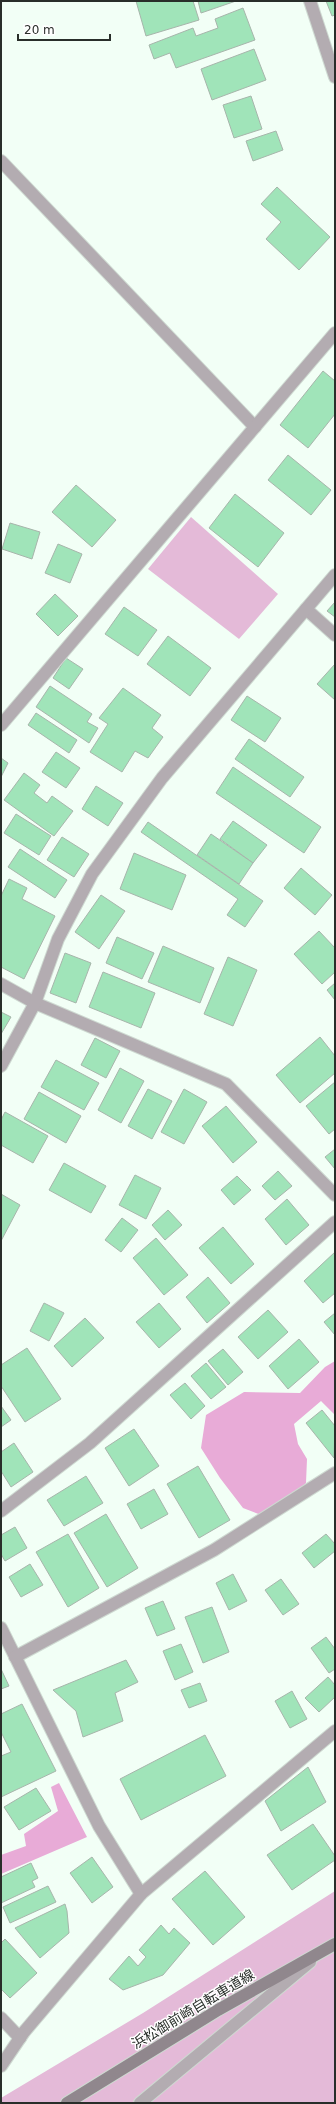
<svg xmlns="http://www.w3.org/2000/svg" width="336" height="2104" font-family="'DejaVu Sans','Noto Sans JP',sans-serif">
  <rect width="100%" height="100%" fill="#f2fff6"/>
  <g fill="#e4bad8">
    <polygon points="191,517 278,594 239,639 148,569"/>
    <polygon points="335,1891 335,2103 1,2103 1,2098 143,2013"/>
  </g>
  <g fill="#e8abd7">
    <polygon points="335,1361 335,1415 321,1401 294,1424 298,1444 307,1459 306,1483 284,1506 266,1517 243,1508 220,1478 201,1448 206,1415 244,1392 300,1393 325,1367"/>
    <polygon points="59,1783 87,1837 1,1874 1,1855 26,1846 24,1834 58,1811 51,1787"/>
  </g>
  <g fill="#a0e4b9" stroke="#a7b5ab">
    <polygon points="136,1 193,1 199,20 146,36"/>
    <polygon points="198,1 236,1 201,13"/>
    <polygon points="326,1 335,1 335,15 332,16"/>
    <polygon points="243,8 255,40 176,68 170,53 154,59 149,45 193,28 196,36 218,28 215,19"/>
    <polygon points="254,49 266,80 212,100 201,69"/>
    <polygon points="251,96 262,129 234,138 223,105"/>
    <polygon points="276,131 283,150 253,161 246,141"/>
    <polygon points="277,187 330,237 299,270 266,239 281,222 261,204"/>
    <polygon points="323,371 335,381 335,414 308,448 280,425"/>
    <polygon points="288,455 331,490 311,515 268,480"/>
    <polygon points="76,485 116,520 92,547 52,512"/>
    <polygon points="235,494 284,533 258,567 209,528"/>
    <polygon points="10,523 40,532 32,559 2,549"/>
    <polygon points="58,544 82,554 70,583 45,573"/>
    <polygon points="55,594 78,616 58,636 36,614"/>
    <polygon points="335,602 335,617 327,611"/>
    <polygon points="124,607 157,630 138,656 105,634"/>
    <polygon points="168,636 211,668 190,696 147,664"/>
    <polygon points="66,658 83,669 69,689 53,678"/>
    <polygon points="335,664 335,700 317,684"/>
    <polygon points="50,686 92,714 87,722 98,728 89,743 36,707"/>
    <polygon points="123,688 161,715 152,728 163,737 148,758 135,751 122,772 90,752 108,724 99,718"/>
    <polygon points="247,696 281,718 265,742 231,720"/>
    <polygon points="36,713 77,740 69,753 28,725"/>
    <polygon points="249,739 304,777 290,797 235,759"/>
    <polygon points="56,752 80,768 66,788 42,772"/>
    <polygon points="1,758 8,763 1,777"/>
    <polygon points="233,767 321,827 304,853 216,793"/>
    <polygon points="24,773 40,785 34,793 47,803 52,796 73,811 54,836 4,800"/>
    <polygon points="96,786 123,803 108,826 82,809"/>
    <polygon points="16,814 51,836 39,855 4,833"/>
    <polygon points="233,821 267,845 253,863 220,839"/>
    <polygon points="148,822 263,901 245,927 227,915 238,899 141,832"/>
    <polygon points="211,834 253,863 239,884 197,855"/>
    <polygon points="62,837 89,854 74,877 47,860"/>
    <polygon points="20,849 67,880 55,898 8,867"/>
    <polygon points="134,853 186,875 172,910 120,889"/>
    <polygon points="301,868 332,895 315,915 284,888"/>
    <polygon points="9,879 27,888 22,899 55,916 24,979 1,967 1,896"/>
    <polygon points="101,895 125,911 99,949 75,932"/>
    <polygon points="319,931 335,948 335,972 322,984 294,954"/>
    <polygon points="117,937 154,953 142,979 106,963"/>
    <polygon points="163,946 214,968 200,1003 148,982"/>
    <polygon points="65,953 91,963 76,1003 50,993"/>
    <polygon points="228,957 257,970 233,1026 204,1014"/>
    <polygon points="103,972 155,993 141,1028 89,1007"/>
    <polygon points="335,983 335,1000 327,990"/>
    <polygon points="1,1012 11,1017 1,1034"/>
    <polygon points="320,1037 335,1056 335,1073 300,1103 276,1075"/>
    <polygon points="95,1038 120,1051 106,1078 81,1065"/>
    <polygon points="56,1060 99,1083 84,1110 41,1087"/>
    <polygon points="120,1068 144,1081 121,1123 98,1110"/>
    <polygon points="335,1082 335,1129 329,1134 306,1106"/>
    <polygon points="148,1089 172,1101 152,1139 128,1126"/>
    <polygon points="184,1089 207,1102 184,1144 161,1132"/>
    <polygon points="39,1092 81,1116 66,1143 24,1119"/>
    <polygon points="226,1106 257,1142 233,1163 202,1126"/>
    <polygon points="5,1112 48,1136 33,1163 1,1145 1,1120"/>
    <polygon points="335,1149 335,1169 325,1157"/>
    <polygon points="64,1163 106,1186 91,1213 49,1190"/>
    <polygon points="278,1171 292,1186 275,1200 262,1186"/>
    <polygon points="135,1175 161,1188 146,1219 119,1205"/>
    <polygon points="237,1176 251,1190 234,1205 221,1190"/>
    <polygon points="1,1194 20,1205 1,1241"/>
    <polygon points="287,1199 309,1225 286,1245 265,1219"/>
    <polygon points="168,1210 182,1225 165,1240 152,1225"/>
    <polygon points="122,1218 138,1230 121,1252 105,1240"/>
    <polygon points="223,1227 254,1264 231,1284 199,1248"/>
    <polygon points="156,1238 188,1275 164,1295 133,1258"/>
    <polygon points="335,1252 335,1293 323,1303 304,1281"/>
    <polygon points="208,1277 230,1303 207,1323 186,1297"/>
    <polygon points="44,1303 64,1313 49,1341 30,1331"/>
    <polygon points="159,1303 181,1329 159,1348 136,1322"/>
    <polygon points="268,1310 288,1332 258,1359 238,1337"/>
    <polygon points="335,1313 335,1335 324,1322"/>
    <polygon points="85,1318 104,1338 72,1367 54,1346"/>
    <polygon points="299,1339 319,1362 288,1389 269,1366"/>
    <polygon points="27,1348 61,1399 25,1422 1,1386 1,1365"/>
    <polygon points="223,1349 243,1372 228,1385 208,1361"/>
    <polygon points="206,1363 226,1387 211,1399 191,1376"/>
    <polygon points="185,1383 205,1406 191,1419 170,1395"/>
    <polygon points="1,1406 11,1420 1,1427"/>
    <polygon points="322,1410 335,1426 334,1458 306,1423"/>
    <polygon points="134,1429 159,1466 129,1486 105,1448"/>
    <polygon points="14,1443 33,1472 11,1487 1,1471 1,1452"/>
    <polygon points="198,1466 230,1520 199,1538 167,1484"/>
    <polygon points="86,1476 103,1503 64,1526 47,1500"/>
    <polygon points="154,1489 168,1514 141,1529 127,1504"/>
    <polygon points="106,1514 138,1568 107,1587 74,1533"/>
    <polygon points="15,1527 27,1548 5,1561 1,1554 1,1535"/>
    <polygon points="68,1534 99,1588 68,1607 36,1552"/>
    <polygon points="326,1534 335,1544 335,1551 314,1568 302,1553"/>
    <polygon points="30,1564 43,1585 21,1597 9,1577"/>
    <polygon points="233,1574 247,1601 229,1610 216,1583"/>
    <polygon points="281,1579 299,1604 283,1615 265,1590"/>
    <polygon points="163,1601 175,1629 157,1636 145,1608"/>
    <polygon points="212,1607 229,1652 203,1663 185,1617"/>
    <polygon points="326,1637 335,1649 335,1669 329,1673 311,1648"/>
    <polygon points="181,1644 193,1672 175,1680 163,1651"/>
    <polygon points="126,1660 138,1682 115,1693 123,1721 83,1737 76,1711 53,1690"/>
    <polygon points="1,1669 9,1686 1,1689"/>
    <polygon points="328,1677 335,1685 335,1697 319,1712 305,1698"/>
    <polygon points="200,1683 207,1701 189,1708 181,1690"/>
    <polygon points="292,1691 307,1719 290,1728 275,1701"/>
    <polygon points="22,1704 56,1771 1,1797 1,1756 11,1752 1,1732 1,1714"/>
    <polygon points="205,1735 226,1776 141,1820 120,1779"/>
    <polygon points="308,1767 326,1802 281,1831 265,1801"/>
    <polygon points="36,1788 51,1811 19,1830 4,1807"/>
    <polygon points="313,1824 335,1856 335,1860 292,1890 267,1855"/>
    <polygon points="92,1857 113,1887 92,1903 70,1873"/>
    <polygon points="31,1863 38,1878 32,1881 35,1887 1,1903 1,1877"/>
    <polygon points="205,1871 245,1917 213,1945 172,1899"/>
    <polygon points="48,1886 56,1902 10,1923 3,1907"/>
    <polygon points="65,1904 67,1911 69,1933 40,1958 15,1928"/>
    <polygon points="161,1925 169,1934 174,1928 190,1943 163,1975 123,1990 109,1979 129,1956 138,1966 146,1957 139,1950"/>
    <polygon points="5,1939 37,1973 10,1998 1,1989 1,1943"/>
  </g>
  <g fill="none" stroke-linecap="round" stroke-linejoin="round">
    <g stroke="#ced9d1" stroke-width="14">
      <g id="street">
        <polyline points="310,1 335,77"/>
        <polyline points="1,161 255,427"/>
        <polyline points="306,609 335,635"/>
        <polyline points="1,725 335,333"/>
        <polyline points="1,984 35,1003 226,1084 335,1195"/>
        <polyline points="1,1066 35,1003 58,939 92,874 162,778 335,575"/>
        <polyline points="1,1511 90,1443 335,1222"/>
        <polyline points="1,1628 99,1826 141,1894"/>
        <polyline points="15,1657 214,1550 335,1473"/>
        <polyline points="1,2018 20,2038"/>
        <polyline points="1,2066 24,2032 141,1894 335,1731"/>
        <polyline points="140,2103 310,1962"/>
      </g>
    </g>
    <g stroke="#ced9d1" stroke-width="14">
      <polyline id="secondary" points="67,2103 218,2010 335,1944"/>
    </g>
    <use href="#street" stroke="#b3acb1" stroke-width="12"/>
    <use href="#secondary" stroke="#90878d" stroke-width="12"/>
  </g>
  <g text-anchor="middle" stroke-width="3" stroke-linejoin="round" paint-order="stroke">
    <g font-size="14" fill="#292e2a" stroke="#fff">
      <text transform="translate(193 2009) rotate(-31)" y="5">浜松御前崎自転車道線</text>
    </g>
  </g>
  <rect width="336" height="2104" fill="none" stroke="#292e2a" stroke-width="4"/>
  <path d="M18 34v6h92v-6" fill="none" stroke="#292e2a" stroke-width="2"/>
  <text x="24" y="34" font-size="12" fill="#292e2a" stroke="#ffffff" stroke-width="3" paint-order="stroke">20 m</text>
</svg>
